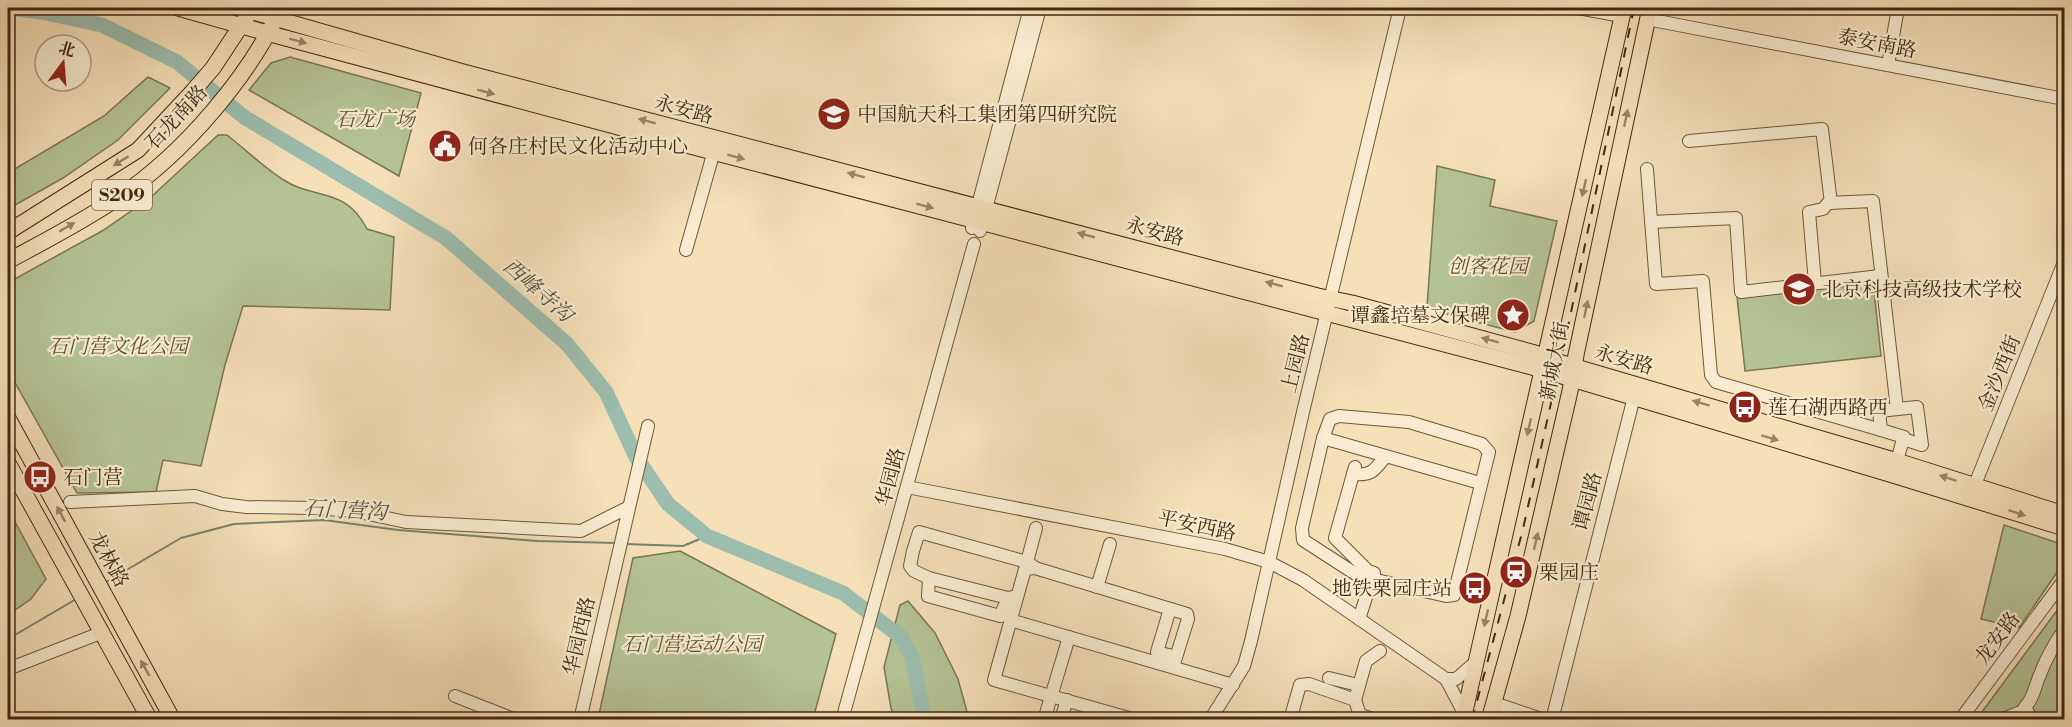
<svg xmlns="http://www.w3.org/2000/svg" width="2072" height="727" font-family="'Libre Bodoni','Noto Serif SC',serif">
  <rect width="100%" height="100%" fill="#f5e0b8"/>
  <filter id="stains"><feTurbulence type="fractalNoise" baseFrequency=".00333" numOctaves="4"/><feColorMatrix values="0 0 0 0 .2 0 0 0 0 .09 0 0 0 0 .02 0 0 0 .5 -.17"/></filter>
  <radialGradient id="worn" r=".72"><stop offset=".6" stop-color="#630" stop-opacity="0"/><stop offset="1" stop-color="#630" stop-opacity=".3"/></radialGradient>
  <g fill="#b5c394" stroke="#7b7652" stroke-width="1.5">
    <polygon points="290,57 421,93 399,176 249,90 271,63"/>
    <polygon points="148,77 170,88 118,140 63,178 8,209 8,173 104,116"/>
    <path d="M218,135H227C245,149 262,166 282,179C315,201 344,185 367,229L394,237L390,310L243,306L225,365L201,466L163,460L156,492L77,493L8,370V286L11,281L102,231L150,198Z"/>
    <polygon points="1437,166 1495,180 1490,206 1557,221 1534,321 1515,332 1449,315 1427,307"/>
    <polygon points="1873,282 1881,356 1745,371 1737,297"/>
    <polygon points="8,509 46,579 31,599 8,615"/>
    <polygon points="2004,525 2064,545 2064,562 2019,628 1981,619"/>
    <polygon points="680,551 836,634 813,719 598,719 633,558"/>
    <polygon points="908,601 935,633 958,679 969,719 895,719 891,708 884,667 900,605"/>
    <polygon points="2064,601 2064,628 2026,704 1997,719 1976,720"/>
    <polygon points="2064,632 2064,719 2035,719 2031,712 2034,699"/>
  </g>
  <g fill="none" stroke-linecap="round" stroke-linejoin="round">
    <g stroke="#78826f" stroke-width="2">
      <polyline points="625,544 683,546 707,536"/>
      <polyline points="106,582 181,538 234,524 324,520 398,530 538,541 616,543"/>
      <polyline points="8,639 78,598"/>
    </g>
    <polyline stroke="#9cbdae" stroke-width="15" points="8,8 41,12 102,25 177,62 244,117 446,238 567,344 606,392 636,457 668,504 707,536 843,593 901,637 912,657 925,720"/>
    <g stroke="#6e573a" stroke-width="14">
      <g id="minor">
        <polyline points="1578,8 1622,16"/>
        <polyline points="1647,19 2064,99"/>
        <polyline points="1888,65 1898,8"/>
        <polyline points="1689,141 1822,129 1831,203"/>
        <polyline points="1647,169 1656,284 1703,281 1711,375 1716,382 1881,430"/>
        <polyline points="1651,222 1736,218 1741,292 1880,276"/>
        <polyline points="972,228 1030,8"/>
        <polyline points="980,231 1040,8"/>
        <polyline points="686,250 714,151"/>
        <polyline points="1815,283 1809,212 1823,209 1828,203 1873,201 1897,409"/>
        <polyline points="1323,438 1330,419 1339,416 1409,422 1482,444 1489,452 1454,595 1446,596 1372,579"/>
        <polyline points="1897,461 1903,439 1922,445 1917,407 1879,411 1881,430 1904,437 1903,439"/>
        <polyline points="1355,467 1335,538 1368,571 1374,573 1359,619"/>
        <path d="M1353,474C1371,476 1374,471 1385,457"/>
        <polyline points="907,487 1225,549 1269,562 1303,580 1446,679"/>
        <polyline points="1972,492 2064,262"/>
        <polyline points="70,502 195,496 222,504 246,507 314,508 354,511 406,522 581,531 629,507"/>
        <polyline points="1027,562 1036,528"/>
        <polyline points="929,578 914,571 910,566 913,551 919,532 1027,562 1034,567"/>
        <polyline points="1371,584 1303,540 1302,528 1323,438 1480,483"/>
        <polyline points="1097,587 1110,544"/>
        <polyline points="1008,598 929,578 928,596 1000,616 1008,598 1017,596"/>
        <polyline points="1170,609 1157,652 1176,657"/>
        <polyline points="1010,620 1233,685"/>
        <polyline points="8,669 103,632"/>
        <polyline points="1329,678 1358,685"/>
        <polyline points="455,696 516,720"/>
        <polyline points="1355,700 1360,715 1377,720"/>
        <polyline points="1494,703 1544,720"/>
        <polyline points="1465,715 1446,679 1456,679 1477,661"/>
        <polyline points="580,720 648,426"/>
        <polyline points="842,720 974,244"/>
        <polyline points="1044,720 1069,637"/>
        <polyline points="1064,720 1061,719 1067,700"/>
        <polyline points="1136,720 994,680 1025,569 1035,568 1187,614 1188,619 1173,667"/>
        <polyline points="1210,720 1244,666 1251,641 1303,412 1400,8"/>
        <polyline points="1290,720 1300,685 1309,684 1355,700 1366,661 1380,651"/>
        <polyline points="1552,720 1634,397"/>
        <polyline points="1960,720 2064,580"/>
        <polyline points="2001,720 2025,710"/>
        <path d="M2032,720L2025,707C2034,697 2034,689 2039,677C2045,661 2054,644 2064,630"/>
      </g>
    </g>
    <g stroke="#412910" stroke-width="17">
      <g id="major">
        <polyline points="178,8 278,36 633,131 1532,367 1893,475 2064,528"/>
        <polyline points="239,8 463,72 1318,296 1352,303 1535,353 1545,358 1897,461 2064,514"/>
        <polyline points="8,232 138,150 193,91 213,68 246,18"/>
        <path d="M8,261C45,241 84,221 119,197C184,153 248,78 281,8"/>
        <polyline points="8,418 173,720"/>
        <polyline points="8,463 150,720"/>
        <polyline points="1463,720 1624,8"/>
        <polyline points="1489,720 1518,616 1570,391 1576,355 1650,8"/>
      </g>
    </g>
    <use href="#minor" stroke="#f8ebd1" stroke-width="12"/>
    <use href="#major" stroke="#f5e0b8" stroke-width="15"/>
    <polyline stroke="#412910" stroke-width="2" stroke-dasharray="10 10" stroke-linecap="butt" points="1472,720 1523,529 1569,322 1634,8"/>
  </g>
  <defs><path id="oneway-solid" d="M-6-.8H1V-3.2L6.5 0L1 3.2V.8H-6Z" transform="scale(1.5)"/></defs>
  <g fill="#9b8464">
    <use href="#oneway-solid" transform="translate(298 41) rotate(15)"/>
    <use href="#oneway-solid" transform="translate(486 92) rotate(15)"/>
    <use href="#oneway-solid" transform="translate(1626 118) rotate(-78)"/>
    <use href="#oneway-solid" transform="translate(647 121) rotate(-165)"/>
    <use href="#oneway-solid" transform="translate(736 157) rotate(15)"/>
    <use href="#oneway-solid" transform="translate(121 161) rotate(148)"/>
    <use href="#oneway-solid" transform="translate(856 175) rotate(-165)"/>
    <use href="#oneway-solid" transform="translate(1584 188) rotate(103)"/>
    <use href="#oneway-solid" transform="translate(925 206) rotate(15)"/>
    <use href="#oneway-solid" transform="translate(67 227) rotate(-30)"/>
    <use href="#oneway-solid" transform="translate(1086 235) rotate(-165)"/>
    <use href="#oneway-solid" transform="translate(1274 284) rotate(-165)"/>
    <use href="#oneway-solid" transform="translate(1586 309) rotate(-78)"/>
    <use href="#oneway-solid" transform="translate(1490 340) rotate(-165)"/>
    <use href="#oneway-solid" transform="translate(1701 403) rotate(-163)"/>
    <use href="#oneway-solid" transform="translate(1529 427) rotate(103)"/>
    <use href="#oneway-solid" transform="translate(1770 438) rotate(17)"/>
    <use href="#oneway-solid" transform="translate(1948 478) rotate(-162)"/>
    <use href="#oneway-solid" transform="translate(2017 513) rotate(18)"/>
    <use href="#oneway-solid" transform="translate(61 514) rotate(-118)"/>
    <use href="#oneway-solid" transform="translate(1536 541) rotate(-77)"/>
    <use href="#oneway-solid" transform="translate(1486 618) rotate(103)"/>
    <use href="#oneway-solid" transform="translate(145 668) rotate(-119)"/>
  </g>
  <defs>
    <g id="university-disc" transform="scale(1.725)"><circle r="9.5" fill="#8f2418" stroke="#f8ebd1"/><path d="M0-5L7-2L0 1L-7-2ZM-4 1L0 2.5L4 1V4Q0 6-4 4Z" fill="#fff"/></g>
    <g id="civic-disc" transform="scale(1.725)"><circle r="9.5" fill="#8f2418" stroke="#f8ebd1"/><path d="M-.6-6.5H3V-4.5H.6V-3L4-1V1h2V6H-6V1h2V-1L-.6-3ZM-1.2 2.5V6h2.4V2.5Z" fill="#fff"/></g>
    <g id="sight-disc" transform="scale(1.725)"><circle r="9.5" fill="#8f2418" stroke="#f8ebd1"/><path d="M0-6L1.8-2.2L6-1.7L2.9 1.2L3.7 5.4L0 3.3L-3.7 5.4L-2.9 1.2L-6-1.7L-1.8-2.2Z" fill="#fff"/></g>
    <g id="bus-disc" transform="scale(1.725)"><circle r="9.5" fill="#8f2418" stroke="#f8ebd1"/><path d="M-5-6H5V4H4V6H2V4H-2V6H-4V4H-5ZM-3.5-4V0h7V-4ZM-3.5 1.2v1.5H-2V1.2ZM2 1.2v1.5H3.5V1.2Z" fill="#fff"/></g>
    <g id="station-disc" transform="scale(1.725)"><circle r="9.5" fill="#8f2418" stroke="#f8ebd1"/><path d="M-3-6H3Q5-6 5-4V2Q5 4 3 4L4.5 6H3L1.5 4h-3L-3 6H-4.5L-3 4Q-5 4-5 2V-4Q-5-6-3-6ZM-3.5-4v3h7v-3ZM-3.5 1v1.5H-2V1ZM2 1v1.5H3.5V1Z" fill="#fff"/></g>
  </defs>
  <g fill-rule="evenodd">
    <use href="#university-disc" x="834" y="114"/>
    <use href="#civic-disc" x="445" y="146"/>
    <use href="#university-disc" x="1799" y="289"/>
    <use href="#sight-disc" x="1513" y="315"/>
    <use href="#bus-disc" x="1745" y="407"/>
    <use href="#bus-disc" x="40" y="477"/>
    <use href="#station-disc" x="1516" y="572"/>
    <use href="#bus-disc" x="1475" y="588"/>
  </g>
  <g text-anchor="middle" stroke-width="4.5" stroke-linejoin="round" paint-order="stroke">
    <rect fill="#f8ebd1" stroke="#78634a" stroke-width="1.5" x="92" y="180" width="60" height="30" rx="4.5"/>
    <g font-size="18" font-weight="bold" fill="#412910">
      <text x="122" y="201">S209</text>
    </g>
    <g font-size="20" fill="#412910" stroke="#f8ebd1">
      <text transform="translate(1877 43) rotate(11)" y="7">泰安南路</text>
      <text transform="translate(684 109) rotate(15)" y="7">永安路</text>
      <text transform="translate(176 117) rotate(-47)" y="7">石龙南路</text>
      <text transform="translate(1155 231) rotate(15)" y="7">永安路</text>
      <text transform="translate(1624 359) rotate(16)" y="7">永安路</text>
      <text transform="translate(1554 361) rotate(-79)" y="7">新城大街</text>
      <text transform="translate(1295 363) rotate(-76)" y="7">上园路</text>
      <text transform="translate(1999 373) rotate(-68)" y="7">金沙西街</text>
      <text transform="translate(890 477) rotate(-75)" y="7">华园路</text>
      <text transform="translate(1587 501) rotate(-75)" y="7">谭园路</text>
      <text transform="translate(1197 525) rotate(12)" y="7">平安西路</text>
      <text transform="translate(109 559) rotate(61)" y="7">龙林路</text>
      <text transform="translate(579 636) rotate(-77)" y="7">华园西路</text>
      <text transform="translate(1997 638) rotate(-53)" y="7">龙安路</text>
    </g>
    <g font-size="20" fill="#412910" stroke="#f8ebd1" text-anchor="start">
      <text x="857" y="121">中国航天科工集团第四研究院</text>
      <text x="468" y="153">何各庄村民文化活动中心</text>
      <text x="1822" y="296">北京科技高级技术学校</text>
      <text x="1490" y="322" text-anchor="end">谭鑫培墓文保碑</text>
      <text x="1768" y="414">莲石湖西路西</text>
      <text x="63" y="484">石门营</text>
      <text x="1539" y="579">栗园庄</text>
      <text x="1452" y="595" text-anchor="end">地铁栗园庄站</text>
    </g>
    <g font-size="20" font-style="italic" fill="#5e5031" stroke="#f8ebd1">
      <text x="375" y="126">石龙广场</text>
      <text x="1488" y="273">创客花园</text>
      <text x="118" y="353">石门营文化公园</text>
      <text x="692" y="651">石门营运动公园</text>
    </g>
    <g font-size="21" font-style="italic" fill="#584e38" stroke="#f8ebd1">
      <text transform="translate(538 290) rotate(41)" y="7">西峰寺沟</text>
      <text transform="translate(345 510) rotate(3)" y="7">石门营沟</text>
    </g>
  </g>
  <rect width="2072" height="727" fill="none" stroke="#f5e0b8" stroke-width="30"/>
  <rect x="9" y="9" width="2054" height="709" fill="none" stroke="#412910" stroke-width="3"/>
  <rect x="15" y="15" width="2042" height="697" fill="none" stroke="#412910" stroke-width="1.5"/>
  <g transform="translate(63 63) rotate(16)"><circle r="28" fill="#f8ebd1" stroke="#af9d84" stroke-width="1.5"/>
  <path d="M0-4.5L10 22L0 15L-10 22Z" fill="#8f2418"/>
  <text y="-9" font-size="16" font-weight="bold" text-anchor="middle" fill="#412910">北</text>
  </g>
  <rect width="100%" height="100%" filter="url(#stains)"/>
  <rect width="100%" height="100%" fill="url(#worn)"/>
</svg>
